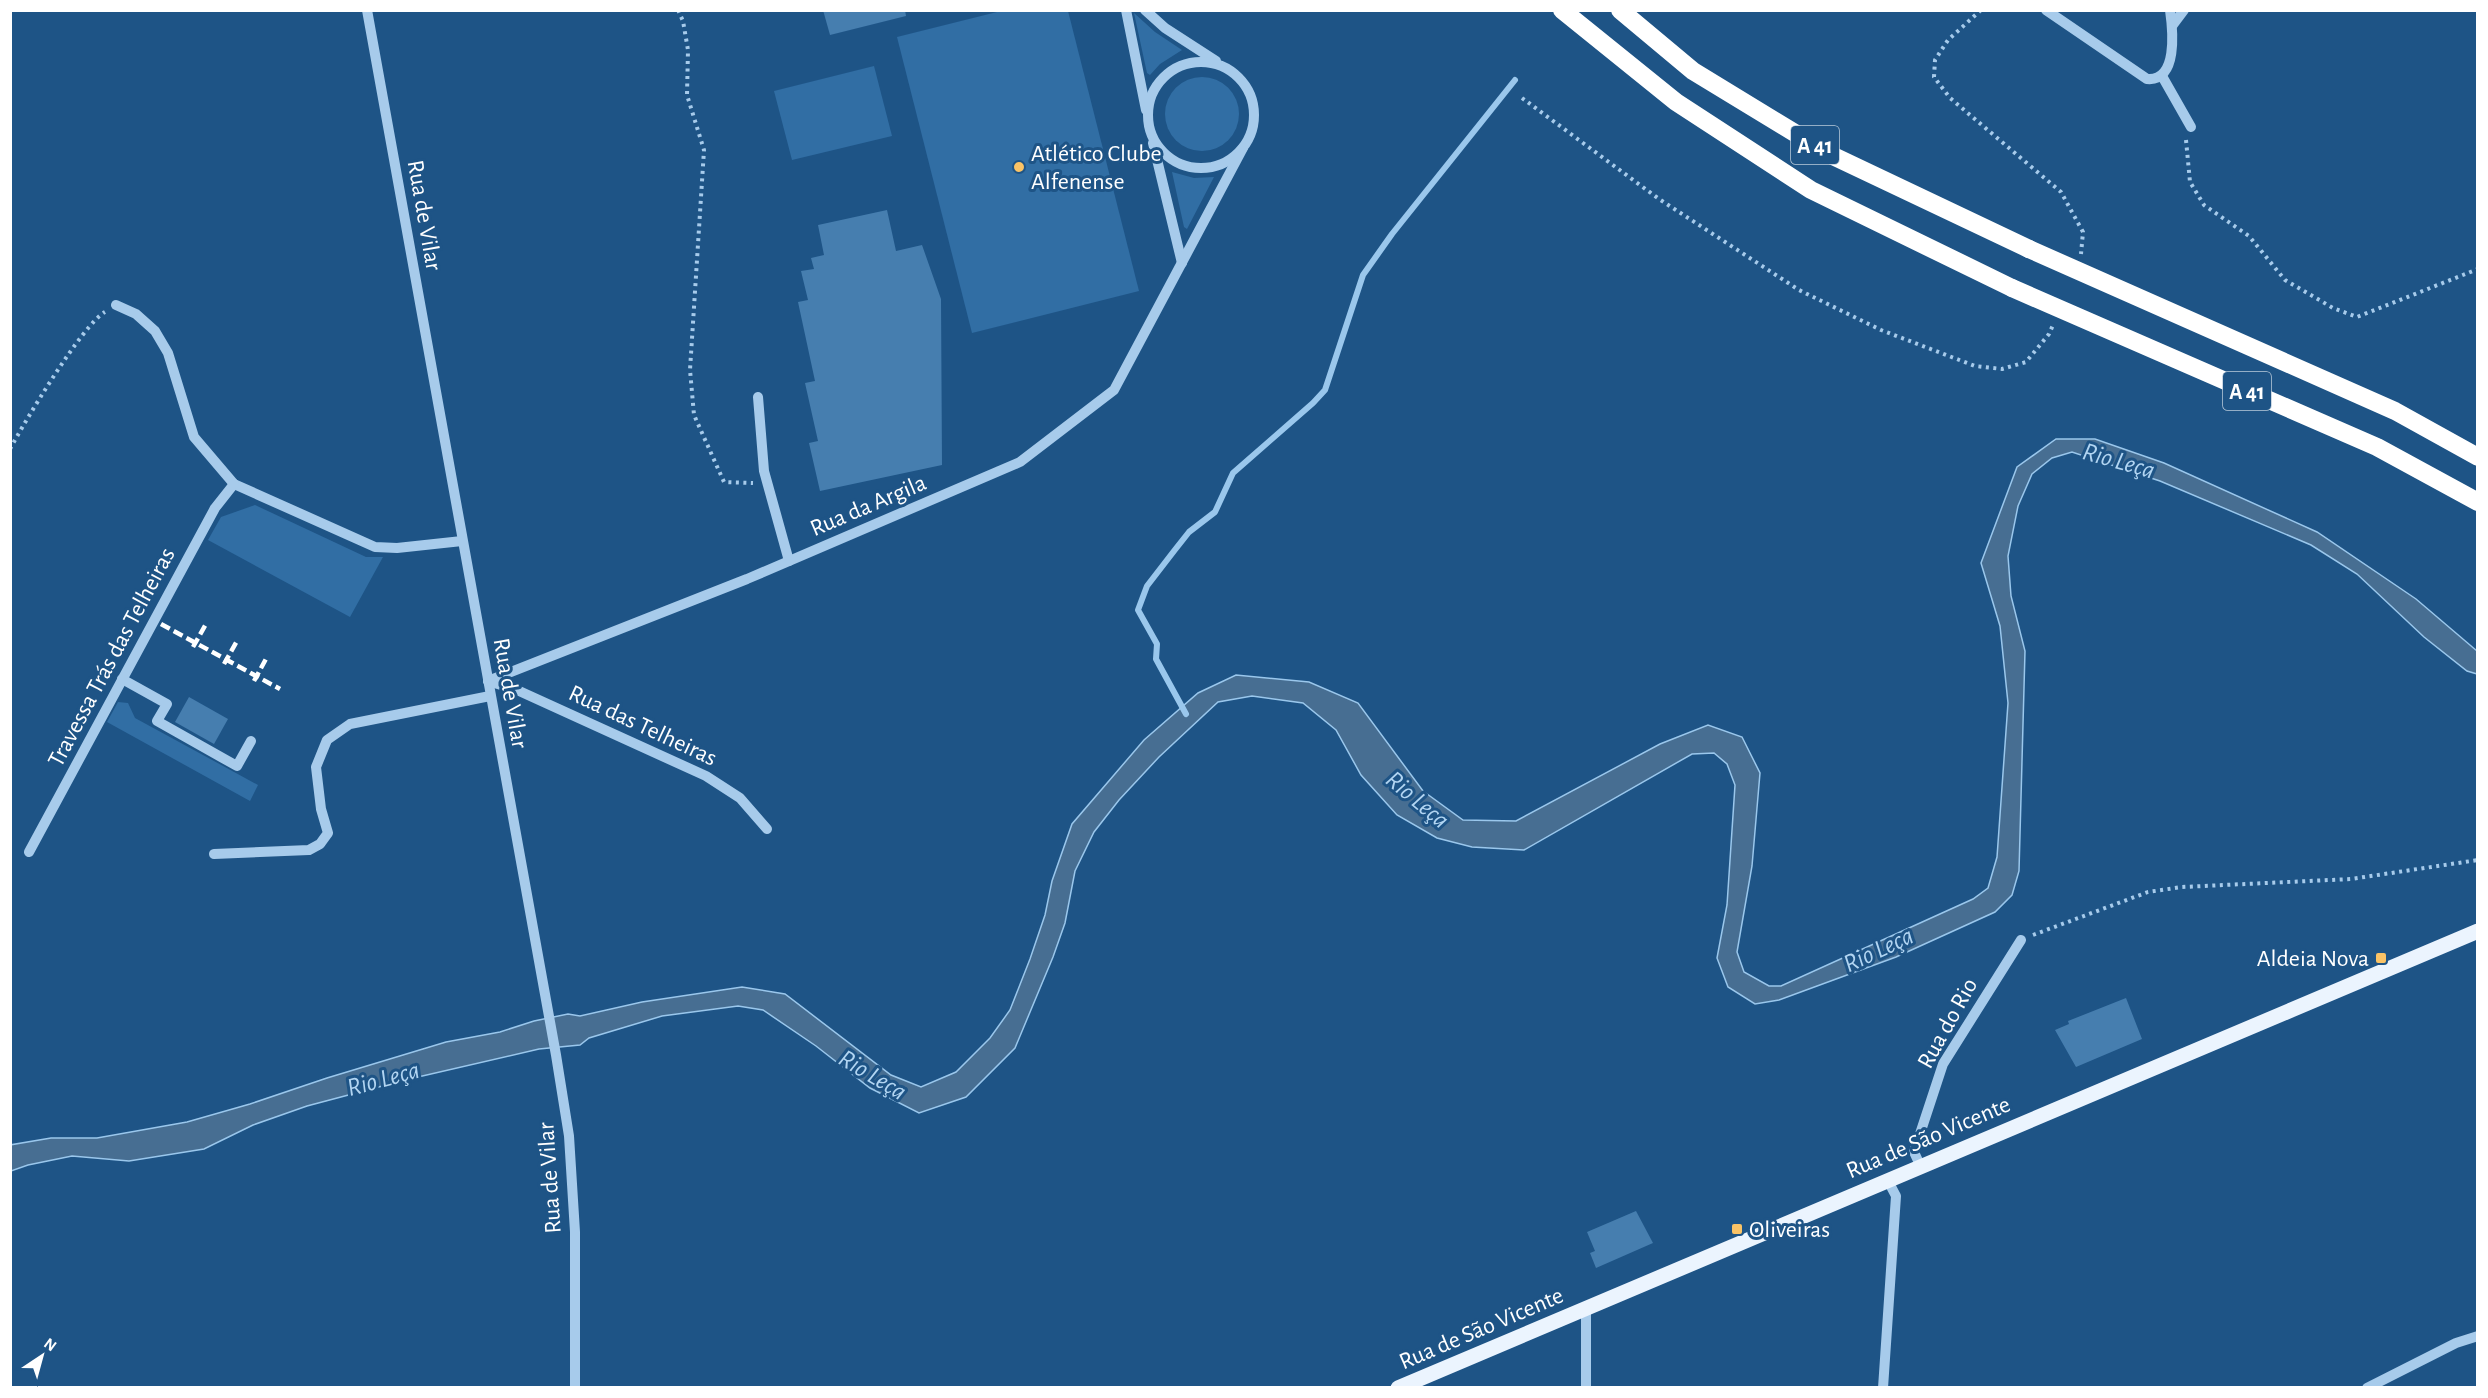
<svg xmlns="http://www.w3.org/2000/svg" width="2488" height="1398" font-family="'Alegreya Sans',sans-serif">
  <rect width="100%" height="100%" fill="#1e5486"/>
  <g fill="#316ea4">
    <polygon points="1005,10 1068,11 1139,291 972,333 897,37"/>
    <polygon points="1134,13 1155,32 1182,50 1160,64 1150,75 1147,73"/>
    <polygon points="874,66 892,136 792,160 774,91"/>
    <circle cx="1202" cy="114" r="37"/>
    <polygon points="1172,172 1194,178 1214,177 1187,229 1184,227"/>
    <polygon points="255,505 366,557 383,557 350,617 208,540 221,517"/>
    <polygon points="118,702 128,703 135,718 258,785 250,801 107,722"/>
  </g>
  <polygon fill="#476e92" stroke="#9ac7ec" stroke-width="1.5" points="2056,439 2095,439 2164,463 2317,532 2416,599 2477,651 2477,674 2467,671 2424,637 2357,574 2311,545 2160,481 2072,452 2052,458 2032,474 2018,506 2008,556 2011,596 2025,651 2019,871 2012,895 1995,912 1896,957 1779,1000 1755,1004 1728,987 1717,958 1727,905 1735,785 1727,764 1714,753 1692,754 1524,850 1472,847 1437,838 1397,815 1361,775 1336,730 1303,703 1252,696 1218,702 1159,757 1119,800 1094,832 1075,871 1065,923 1053,957 1015,1048 966,1097 919,1113 870,1088 816,1046 763,1010 738,1006 662,1016 589,1038 580,1045 539,1049 405,1080 307,1106 253,1125 204,1149 129,1161 72,1156 28,1165 11,1171 10,1145 51,1138 97,1138 187,1122 250,1104 327,1078 446,1042 500,1032 534,1021 568,1014 580,1016 642,1002 742,987 785,994 891,1075 921,1087 956,1072 990,1038 1010,1010 1030,959 1045,915 1052,881 1072,824 1144,740 1198,693 1236,675 1309,682 1358,703 1423,791 1463,820 1516,821 1660,744 1708,725 1742,737 1760,773 1752,866 1737,952 1744,972 1769,986 1781,986 1973,899 1988,888 1997,857 2008,703 2000,626 1981,563 2017,467"/>
  <g fill="none" stroke-linecap="round" stroke-linejoin="round">
    <polyline stroke="#9ac7ec" stroke-width="6" points="1186,714 1156,659 1157,644 1138,610 1147,586 1174,551 1189,532 1215,512 1233,473 1313,403 1325,390 1363,275 1392,234 1515,80"/>
  </g>
  <g fill="#467eaf">
    <polygon points="823,10 905,10 906,16 830,35"/>
    <polygon points="887,210 896,251 922,245 941,299 942,465 820,491 809,443 818,441 805,383 815,381 798,302 808,300 801,271 814,269 811,258 824,255 818,225"/>
    <polygon points="189,697 228,719 214,744 175,722"/>
    <polygon points="2126,998 2142,1039 2076,1067 2055,1030 2069,1024 2068,1021"/>
    <polygon points="1636,1211 1653,1243 1596,1268 1590,1253 1595,1251 1587,1232"/>
  </g>
  <g fill="none" stroke-linecap="round" stroke-linejoin="round">
    <g stroke="#a7cbeb" stroke-width="4" stroke-dasharray="3 4.5" stroke-linecap="butt">
      <polyline points="678,10 683,21 688,50 687,95 704,150 690,370 694,415 724,482 753,483"/>
      <polyline points="1981,10 1948,40 1935,60 1934,77 1950,98 2061,192 2083,232 2081,254"/>
      <polyline points="1522,98 1659,199 1799,290 1881,330 1975,366 2002,369 2026,362 2049,334 2053,325"/>
      <polyline points="2186,140 2190,182 2204,205 2249,236 2285,280 2333,308 2357,317 2478,269"/>
      <path d="M10,449C24,423 82,325 105,312"/>
      <polyline points="2033,935 2148,892 2182,887 2351,879 2478,860"/>
    </g>
    <g stroke="#a7cbeb" stroke-width="10">
      <polyline points="367,10 556,1055 569,1136 575,1232 575,1388"/>
      <polyline points="1126,10 1146,110"/>
      <polyline points="1145,10 1165,28 1216,61"/>
      <path d="M2046,10L2147,79C2178,82 2173,31 2170,10"/>
      <polyline points="2172,26 2184,10"/>
      <circle cx="1201" cy="115" r="53"/>
      <polyline points="2162,76 2191,127"/>
      <polyline points="1153,143 1182,263"/>
      <polyline points="116,305 136,314 155,331 168,353 194,437 234,484 375,547 397,548 462,541"/>
      <polyline points="758,397 764,471 789,561"/>
      <polyline points="122,679 167,704 157,721 237,766 251,741"/>
      <polyline points="488,681 747,579 1020,462 1114,390 1243,148"/>
      <polyline points="488,681 517,690 706,776 740,798 767,829"/>
      <polyline points="29,852 215,508 234,484"/>
      <polyline points="214,854 309,850 320,844 328,833 321,809 316,767 327,740 350,724 490,696"/>
      <polyline points="1920,1165 1914,1152 1943,1064 2021,940"/>
      <polyline points="1586,1388 1586,1308"/>
      <polyline points="1883,1388 1896,1196 1887,1179"/>
      <polyline points="2367,1388 2456,1343 2478,1336"/>
    </g>
    <polyline stroke="#ebf4fe" stroke-width="15" points="1398,1388 2478,931"/>
    <g stroke="#fff" stroke-width="18">
      <polyline points="1562,10 1676,102 1811,190 2012,288"/>
      <polyline points="1620,10 1693,71 1831,155 2029,249"/>
    </g>
    <g stroke="#fff" stroke-width="4.5" stroke-dasharray="10 4.5" stroke-linecap="butt">
      <polyline points="161,624 280,689"/>
      <polyline points="193,647 206,624"/>
      <polyline points="224,664 237,641"/>
      <polyline points="254,681 267,657"/>
    </g>
    <g stroke="#fff" stroke-width="18">
      <polyline points="2029,249 2395,411 2478,457"/>
      <polyline points="2012,288 2377,447 2478,502"/>
    </g>
  </g>
  <g fill="#fac366" stroke="#1e5486" stroke-width="2">
    <circle cx="1019" cy="167" r="6"/>
    <rect x="2375" y="952" width="12" height="12" rx="3"/>
    <rect x="1731" y="1223" width="12" height="12" rx="3"/>
  </g>
  <g text-anchor="middle" stroke-width="6" stroke-linejoin="round" paint-order="stroke">
    <g fill="#1e5486" stroke="#bcccdb" stroke-width="1.5">
      <rect x="1791" y="126" width="48" height="38" rx="4.5"/>
      <rect x="2223" y="372" width="48" height="38" rx="4.5"/>
    </g>
    <g font-size="22" font-weight="bold" fill="#fff">
      <text x="1815" y="153">A 41</text>
      <text x="2247" y="399">A 41</text>
    </g>
    <g font-size="24" fill="#fff" stroke="#1e5486" text-anchor="start">
      <text x="1031" y="161">Atlético Clube<tspan x="1031" dy="28">Alfenense</tspan></text>
      <text x="2369" y="966" text-anchor="end">Aldeia Nova</text>
      <text x="1749" y="1237">Oliveiras</text>
    </g>
    <g font-size="24" fill="#fff" stroke="#1e5486">
      <text transform="translate(425 215) rotate(80)" y="8">Rua de Vilar</text>
      <text transform="translate(868 505) rotate(-23)" y="8">Rua da Argila</text>
      <text transform="translate(111 657) rotate(-62)" y="8">Travessa Trás das Telheiras</text>
      <text transform="translate(511 693) rotate(80)" y="8">Rua de Vilar</text>
      <text transform="translate(643 725) rotate(25)" y="8">Rua das Telheiras</text>
      <text transform="translate(1947 1023) rotate(-61)" y="8">Rua do Rio</text>
      <text transform="translate(1928 1137) rotate(-23)" y="8">Rua de São Vicente</text>
      <text transform="translate(549 1178) rotate(-94)" y="8">Rua de Vilar</text>
      <text transform="translate(1481 1328) rotate(-23)" y="8">Rua de São Vicente</text>
    </g>
    <g font-size="26" font-style="italic" fill="#b2d5f2" stroke="#1e5486">
      <text transform="translate(2119 460) rotate(16)" y="9">Rio Leça</text>
      <text transform="translate(1418 799) rotate(40)" y="9">Rio Leça</text>
      <text transform="translate(1878 949) rotate(-25)" y="9">Rio Leça</text>
      <text transform="translate(873 1074) rotate(31)" y="9">Rio Leça</text>
      <text transform="translate(383 1078) rotate(-15)" y="9">Rio Leça</text>
    </g>
  </g>
  <rect width="2488" height="1398" fill="none" stroke="#ffffff" stroke-width="24"/>
  <g transform="translate(42 1356) rotate(36)" stroke="#1e5486" stroke-width="4.5" paint-order="stroke">
  <path d="M0-4.5L10 22L0 15L-10 22Z" fill="#ffffff"/>
  <text y="-9" font-size="16" font-weight="bold" text-anchor="middle" fill="#ffffff">N</text>
  </g>
</svg>
